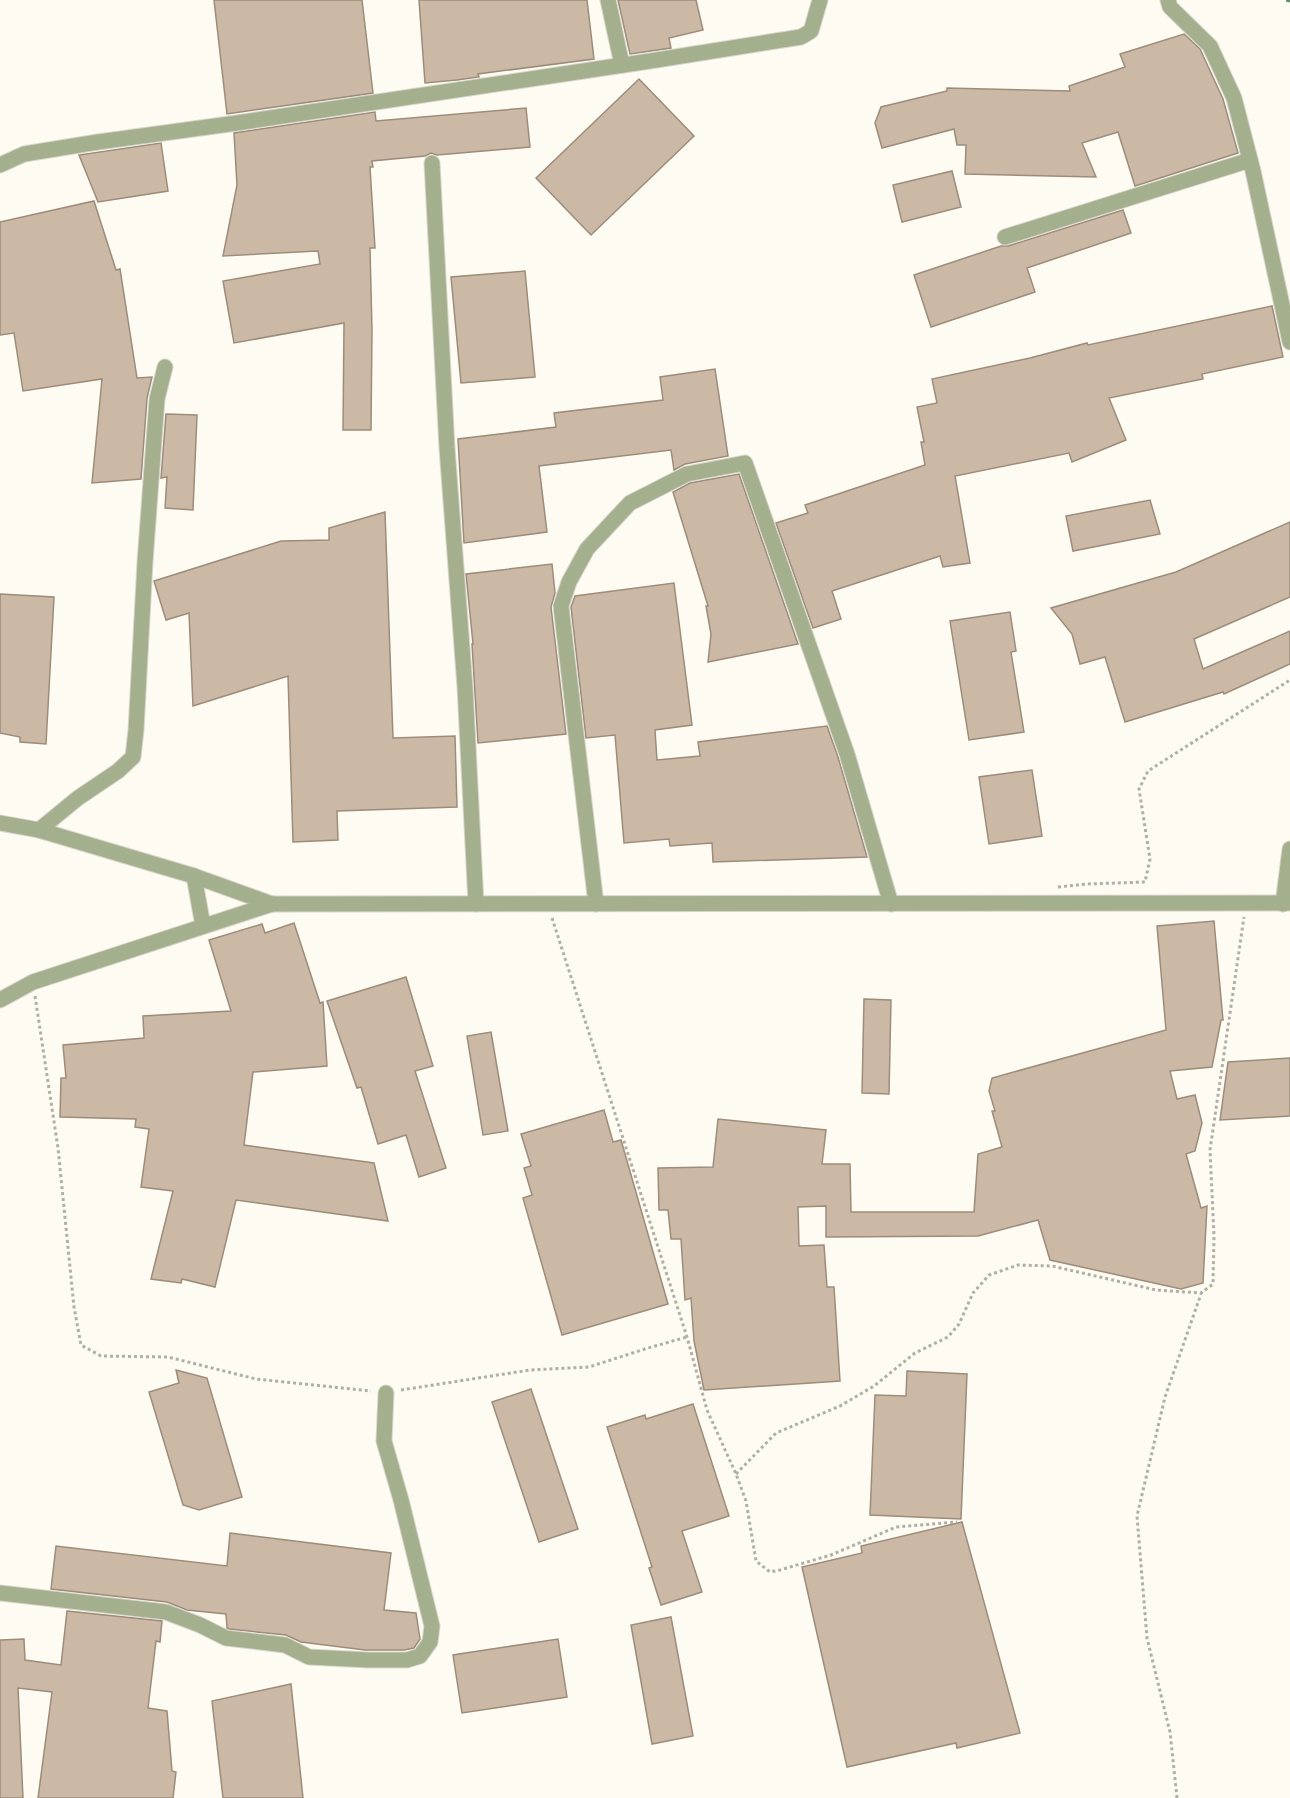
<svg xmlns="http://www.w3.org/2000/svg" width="1290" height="1798" font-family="Roboto,sans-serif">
  <rect width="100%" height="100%" fill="#fefcf2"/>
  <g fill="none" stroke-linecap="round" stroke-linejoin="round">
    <polyline stroke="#619168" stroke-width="4.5" points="1288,0 1290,0"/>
  </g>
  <g fill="#cbb9a6" stroke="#9d8c7a" stroke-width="1.5">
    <polygon points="214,0 362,0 373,93 227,114"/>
    <polygon points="419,0 587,0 594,59 478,74 479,77 457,80 425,83"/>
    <polygon points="618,0 696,0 703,30 669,38 671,48 630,54"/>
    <polygon points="1184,34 1200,49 1223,99 1238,153 1135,186 1118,132 1082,143 1096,177 965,174 966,145 957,145 954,129 882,148 875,123 881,107 947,91 947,88 1070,91 1069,86 1125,67 1120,54"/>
    <polygon points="639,79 694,136 591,235 536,178"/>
    <polygon points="526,108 530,147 437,155 431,153 425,156 372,161 373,167 370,167 375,248 370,248 372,330 371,430 343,430 344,323 234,343 223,281 320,264 318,251 223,256 237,185 234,133 375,112 376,121"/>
    <polygon points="161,143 168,191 98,202 79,155"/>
    <polygon points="952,171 961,207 902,222 893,185"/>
    <polygon points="94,201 116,270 120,269 137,378 152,377 147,398 141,479 92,483 102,379 23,391 14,333 0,335 0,222"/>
    <polygon points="1123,210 1131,233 1027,268 1035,292 931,327 914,275 1001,246 1008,246"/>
    <polygon points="525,271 535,377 461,383 451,277"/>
    <polygon points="1272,306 1283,357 1202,374 1203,379 1109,398 1126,440 1072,462 1069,453 955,476 970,563 943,567 940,556 832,591 841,619 813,628 776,523 808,513 805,505 925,465 921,442 924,442 917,407 937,403 932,379 1030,358 1087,343 1088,345"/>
    <polygon points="715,369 728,456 685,464 674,470 671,450 539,466 547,532 464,543 458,439 556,427 554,413 663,400 660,377"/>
    <polygon points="166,414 197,415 193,510 165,508 167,477 161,478"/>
    <polygon points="739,474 798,644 708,662 711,634 706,606 708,606 673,492 690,483"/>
    <polygon points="1150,500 1160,534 1073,551 1066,516"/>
    <polygon points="385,512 393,738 455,736 457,807 337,811 338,840 293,842 288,676 193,706 189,613 166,620 154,581 281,541 329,540 329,528"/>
    <polygon points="1290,522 1290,597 1194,639 1203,669 1290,631 1290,664 1224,694 1223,692 1125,722 1105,657 1080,664 1072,634 1051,608 1176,572"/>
    <polygon points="552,564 555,593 551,607 566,734 478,743 472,644 473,644 466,574"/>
    <polygon points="674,583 692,725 655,730 657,760 700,756 698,742 827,726 838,757 867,857 713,862 712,843 670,846 669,839 624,843 615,735 586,738 571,607 575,596"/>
    <polygon points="0,594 54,597 46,744 20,742 20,737 0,733"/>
    <polygon points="1010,612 1016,651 1011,652 1024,732 969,740 950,621"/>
    <polygon points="1032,770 1042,836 989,844 979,777"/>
    <polygon points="1214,921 1223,1020 1221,1020 1212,1067 1170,1071 1177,1099 1195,1095 1202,1123 1195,1151 1186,1154 1201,1208 1207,1206 1203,1283 1181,1289 1050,1260 1038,1220 978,1236 826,1237 826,1206 798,1207 799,1246 824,1245 827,1287 834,1287 840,1381 704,1390 694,1341 691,1298 685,1300 681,1239 671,1239 668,1210 659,1210 658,1168 713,1167 718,1119 826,1130 822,1164 850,1164 851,1212 974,1212 978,1154 1002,1147 992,1111 995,1111 989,1091 992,1078 1166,1030 1157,926"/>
    <polygon points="294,923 320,1003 323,1002 327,1066 253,1072 244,1145 374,1163 388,1221 236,1200 215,1287 182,1279 181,1283 151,1279 173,1191 141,1187 149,1129 135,1127 136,1119 60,1117 61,1078 66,1078 63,1045 144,1038 143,1016 231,1011 209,940 262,924 265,933"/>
    <polygon points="406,977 433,1066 415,1071 446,1168 419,1177 406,1135 378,1144 361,1087 357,1088 327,1001"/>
    <polygon points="864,999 891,1000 889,1094 862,1093"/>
    <polygon points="491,1032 508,1131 483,1135 467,1036"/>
    <polygon points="1290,1058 1290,1116 1220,1120 1228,1062"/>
    <polygon points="604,1110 613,1142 621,1140 668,1304 562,1335 523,1198 532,1195 524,1168 531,1166 521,1134"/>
    <polygon points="176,1370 207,1378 242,1497 199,1510 183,1505 149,1392 179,1383"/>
    <polygon points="907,1371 967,1374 961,1519 870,1515 875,1395 906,1396"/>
    <polygon points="531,1389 578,1529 539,1542 492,1402"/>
    <polygon points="693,1404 729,1516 682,1531 702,1592 661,1605 649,1568 652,1567 607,1427 645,1415 646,1419"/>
    <polygon points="962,1522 1020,1733 957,1748 956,1743 847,1767 802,1567 862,1553 861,1546"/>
    <polygon points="230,1533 391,1553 384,1610 416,1613 420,1639 414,1648 404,1650 365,1650 301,1642 286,1635 229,1629 227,1628 226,1614 187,1610 167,1602 51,1589 56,1546 227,1566"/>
    <polygon points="67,1611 162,1621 160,1642 156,1641 148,1708 167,1711 172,1771 176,1772 173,1798 38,1798 52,1692 18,1688 23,1798 0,1798 0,1640 24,1639 25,1660 61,1665"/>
    <polygon points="671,1617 693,1736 652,1744 631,1625"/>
    <polygon points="558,1639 567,1697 462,1713 453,1655"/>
    <polygon points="291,1684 303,1798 223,1798 212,1701"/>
  </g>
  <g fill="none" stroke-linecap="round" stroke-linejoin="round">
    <g stroke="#d8d6cc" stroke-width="17">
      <g id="minor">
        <polyline points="608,0 622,65"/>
        <polyline points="1168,0 1170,7 1210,46 1234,98 1253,171 1290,342"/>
        <polyline points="432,163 447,448 465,687 476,904"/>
        <polyline points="0,165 24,154 98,142 237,123 650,61 801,37 811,31 820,0"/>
        <polyline points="1005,237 1250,160"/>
        <polyline points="0,823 39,830 194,876 272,904"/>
        <polyline points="39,830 78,798 118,771 133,757 136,730 145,562 157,399 165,367"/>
        <polyline points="194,876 203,926"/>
        <polyline points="596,904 561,606 569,582 587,549 630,503 687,474 745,463 847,754 891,904"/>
        <polyline points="1283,904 1290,849"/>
        <polyline points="0,1593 166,1612 200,1625 226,1638 285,1645 309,1657 368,1660 407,1660 420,1656 430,1642 432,1626 401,1500 384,1441 386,1393"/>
      </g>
    </g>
    <g stroke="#d8d6cc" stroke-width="17">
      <polyline id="tertiary" points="0,1000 33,982 272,904 1290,903"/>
    </g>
    <g stroke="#b1afa5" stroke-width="3" stroke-dasharray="3 3" stroke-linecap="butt">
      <polyline points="1058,887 1087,884 1145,882 1150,859 1139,789 1148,771 1290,680"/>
      <polyline points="552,918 687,1337 707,1410 736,1474 746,1501 756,1561 770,1572 780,1570 831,1555 896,1527 957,1522"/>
      <polyline points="35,996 58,1148 74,1307 81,1345 101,1356 168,1357 256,1379 371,1391"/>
      <polyline points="401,1390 530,1370 589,1367 648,1348 687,1337"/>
      <polyline points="736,1474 776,1433 840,1406 874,1386 915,1353 948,1337 959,1324 973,1293 989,1275 1018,1265 1052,1266 1156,1290 1201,1293 1213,1284 1214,1237 1210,1150 1244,917"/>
      <polyline points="1177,1798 1170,1732 1147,1638 1137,1516 1165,1397 1201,1294"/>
    </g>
    <use href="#minor" stroke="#a4af8e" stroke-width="15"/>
    <use href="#tertiary" stroke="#a4af8e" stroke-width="15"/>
  </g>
</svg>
